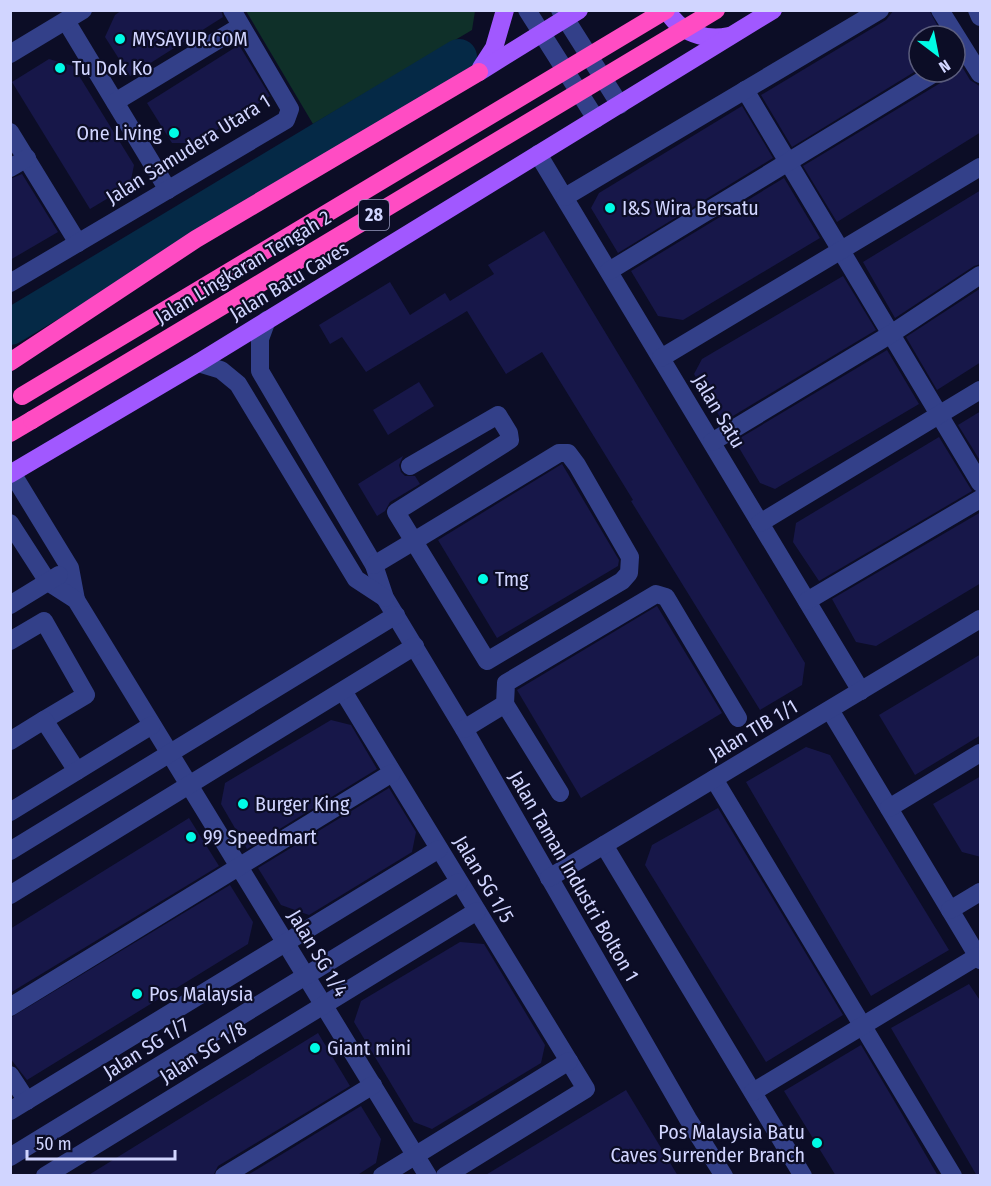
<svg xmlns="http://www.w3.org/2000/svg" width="991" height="1186" font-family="'Fira Sans Condensed',sans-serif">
  <rect width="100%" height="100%" fill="#0c0d26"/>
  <polygon fill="#0f3029" points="246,11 475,11 472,30 313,124"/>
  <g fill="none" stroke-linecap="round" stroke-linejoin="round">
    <polyline stroke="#052946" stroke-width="36" points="10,327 459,57"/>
  </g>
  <g fill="#171749">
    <polygon points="122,10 221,10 223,17 130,76 105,37 115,15"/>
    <polygon points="894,10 929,10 943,36 919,36 919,69 792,147 761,95 886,20"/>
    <polygon points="239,45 270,96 196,143 172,143 147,103"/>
    <polygon points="955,55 970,80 981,87 981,132 837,222 803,166 942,82 947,72 955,72"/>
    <polygon points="49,59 73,66 134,165 130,185 90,209 12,82"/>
    <polygon points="742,106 773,158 618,253 591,208 599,193"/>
    <polygon points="22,174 58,232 10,260 10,179"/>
    <polygon points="784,178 820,238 683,320 658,316 631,271"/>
    <polygon points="981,190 981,264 974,266 895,318 863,262"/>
    <polygon points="544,231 805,663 802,685 760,710 631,501 633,500 542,352 506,374 467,311 366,372 342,337 330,344 319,325 390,282 410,315 445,293 450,301 494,274 488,265"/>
    <polygon points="843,276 876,330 723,422 694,374 702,359"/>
    <polygon points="981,288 981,362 937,390 906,337"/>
    <polygon points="887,350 919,404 775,489 760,483 735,441"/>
    <polygon points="419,382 434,406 388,435 373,410"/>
    <polygon points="981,411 981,462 958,425"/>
    <polygon points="939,437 972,491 819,581 793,542 796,523"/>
    <polygon points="403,456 399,465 401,472 405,476 415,476 420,484 390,502 385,511 377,516 358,484"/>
    <polygon points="562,464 619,560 618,566 497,638 438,540"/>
    <polygon points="981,512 981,583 876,646 856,642 832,599"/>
    <polygon points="657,606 722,713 581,798 517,690"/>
    <polygon points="981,654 981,735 915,775 879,715"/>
    <polygon points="331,720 351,725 377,769 247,849 221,804 225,783"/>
    <polygon points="806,747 830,755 949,950 871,996 746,782"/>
    <polygon points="981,776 981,857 962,852 933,804"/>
    <polygon points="389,788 416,832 412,852 309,915 281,905 258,868"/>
    <polygon points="718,808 843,1015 766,1062 645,865 652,845"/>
    <polygon points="189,818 219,866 10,993 10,929"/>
    <polygon points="230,885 253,922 248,944 27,1080 10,1058 10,1018"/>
    <polygon points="460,942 484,944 545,1045 541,1063 432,1129 414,1122 354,1022 361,1001"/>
    <polygon points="969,984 981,1002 981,1176 977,1176 891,1028"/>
    <polygon points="318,1033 350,1086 218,1166 213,1176 87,1176"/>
    <polygon points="861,1045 902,1114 938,1176 836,1176 784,1091"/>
    <polygon points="626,1090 678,1176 484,1176"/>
    <polygon points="361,1106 381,1139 376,1163 356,1176 246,1176"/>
  </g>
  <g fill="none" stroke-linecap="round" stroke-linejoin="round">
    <g stroke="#334089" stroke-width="18">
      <polyline points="527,10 596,119"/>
      <polyline points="560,10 620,105"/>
      <polyline points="940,10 980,74"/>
      <polyline points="977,10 980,17"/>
      <polyline points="66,21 168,190"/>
      <polyline points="10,54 83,10"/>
      <polyline points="745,90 980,483"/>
      <polyline points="115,102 241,26"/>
      <polyline points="10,132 78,243"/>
      <polyline points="538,154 861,691"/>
      <polyline points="10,168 27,158"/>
      <polyline points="565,197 880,10"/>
      <polyline points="609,271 936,72"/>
      <polyline points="10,283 286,120 290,109 232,10"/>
      <polyline points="267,320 260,339 260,371 374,565 385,598 464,729 688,1119 724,1176"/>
      <polyline points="661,358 980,167"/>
      <polyline points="198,363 221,370 238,384 356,579 385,598"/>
      <polyline points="712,442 891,334 980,275"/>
      <polyline points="12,473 70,568 76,600"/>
      <polyline points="10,523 48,582 76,600 428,1176"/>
      <polyline points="760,523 980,390"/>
      <polyline points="374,565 414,541 559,453 568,453 577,465 630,557 629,573 622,581 487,661 396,512 510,440 509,433 498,415 410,466"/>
      <polyline points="807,601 980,499"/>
      <polyline points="10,605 59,575"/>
      <polyline points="10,641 44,621 86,695 44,720"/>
      <polyline points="343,691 586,1089 445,1176"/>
      <polyline points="505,704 560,793"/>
      <polyline points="830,710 980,960"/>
      <polyline points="464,729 505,704 506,683 656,594 666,597 738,718"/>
      <polyline points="10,741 44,720 77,771"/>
      <polyline points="714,779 953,1176"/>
      <polyline points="889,808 980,753"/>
      <polyline points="10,812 152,725"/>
      <polyline points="604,845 803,1176"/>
      <polyline points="10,851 396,615"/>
      <polyline points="549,878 980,619"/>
      <polyline points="10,895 415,646"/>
      <polyline points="950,910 980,892"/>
      <polyline points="10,1007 392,773"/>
      <polyline points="10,1075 27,1101"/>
      <polyline points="753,1092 978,956"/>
      <polyline points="10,1111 439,849"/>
      <polyline points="10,1157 459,882"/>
      <polyline points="45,1176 477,911"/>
      <polyline points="224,1176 373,1085"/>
      <polyline points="382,1176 569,1061"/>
    </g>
    <g stroke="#a158ff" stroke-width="18">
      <path d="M667,10C679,33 706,41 729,36"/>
      <polyline points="481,68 494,48 505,10"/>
      <polyline points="479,72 579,10"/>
      <polyline points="10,474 198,363 773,10"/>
    </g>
    <g stroke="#ff4cc3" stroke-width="18">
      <polyline points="10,362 196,239 479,72"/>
      <polyline points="10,433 32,420"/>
    </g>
    <g stroke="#ff4cc3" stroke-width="18">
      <polyline points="22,396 666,10"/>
      <polyline points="32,420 716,10"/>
    </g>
  </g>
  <g fill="#00fce6" stroke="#0c0d26" stroke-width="2">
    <circle cx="120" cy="39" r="6"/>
    <circle cx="60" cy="68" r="6"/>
    <circle cx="174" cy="133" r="6"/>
    <circle cx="610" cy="208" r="6"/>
    <circle cx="483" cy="579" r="6"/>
    <circle cx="243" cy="804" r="6"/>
    <circle cx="191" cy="837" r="6"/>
    <circle cx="137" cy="994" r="6"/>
    <circle cx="315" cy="1048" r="6"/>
    <circle cx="817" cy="1143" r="6"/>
  </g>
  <g text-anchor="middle" stroke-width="4.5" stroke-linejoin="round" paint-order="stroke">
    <rect fill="#0c0d26" stroke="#9699be" stroke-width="1.5" x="359" y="200" width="30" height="30" rx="4.5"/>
    <g font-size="18" font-weight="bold" fill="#d1d5ff">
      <text x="374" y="221">28</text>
    </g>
    <g font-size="20" fill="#d1d5ff" stroke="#0c0d26" text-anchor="start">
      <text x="132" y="46">MYSAYUR.COM</text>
      <text x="72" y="75">Tu Dok Ko</text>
      <text x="162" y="140" text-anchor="end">One Living</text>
      <text x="622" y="215">I&amp;S Wira Bersatu</text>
      <text x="495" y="586">Tmg</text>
      <text x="255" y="811">Burger King</text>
      <text x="203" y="844">99 Speedmart</text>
      <text x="149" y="1001">Pos Malaysia</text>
      <text x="327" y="1055">Giant mini</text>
      <text x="805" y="1139" text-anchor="end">Pos Malaysia Batu<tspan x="805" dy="23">Caves Surrender Branch</tspan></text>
    </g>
    <g font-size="20" fill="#d1d5ff" stroke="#0c0d26">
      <text transform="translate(188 149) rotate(-32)" y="7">Jalan Samudera Utara 1</text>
      <text transform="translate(243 267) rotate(-31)" y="7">Jalan Lingkaran Tengah 2</text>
      <text transform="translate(289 281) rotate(-31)" y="7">Jalan Batu Caves</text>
      <text transform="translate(719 411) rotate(59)" y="7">Jalan Satu</text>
      <text transform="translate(753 730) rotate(-31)" y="7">Jalan TIB 1/1</text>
      <text transform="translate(574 876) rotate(60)" y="7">Jalan Taman Industri Bolton 1</text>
      <text transform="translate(484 879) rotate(59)" y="7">Jalan SG 1/5</text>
      <text transform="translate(318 953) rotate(59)" y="7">Jalan SG 1/4</text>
      <text transform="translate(146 1048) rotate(-32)" y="7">Jalan SG 1/7</text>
      <text transform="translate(203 1052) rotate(-32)" y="7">Jalan SG 1/8</text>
    </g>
  </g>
  <rect width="991" height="1186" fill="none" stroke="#d1d5ff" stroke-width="24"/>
  <g transform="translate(937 54) rotate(148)"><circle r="28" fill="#0c0d26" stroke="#5b5d7d" stroke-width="1.5"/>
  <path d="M0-4.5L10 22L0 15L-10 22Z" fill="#00fce6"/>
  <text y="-9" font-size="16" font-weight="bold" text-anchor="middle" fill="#d1d5ff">N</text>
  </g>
  <path d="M27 1150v9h148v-9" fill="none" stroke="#d1d5ff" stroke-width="3"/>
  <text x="36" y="1150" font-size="18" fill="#d1d5ff" stroke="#0c0d26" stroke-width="4.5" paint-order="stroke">50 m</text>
</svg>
